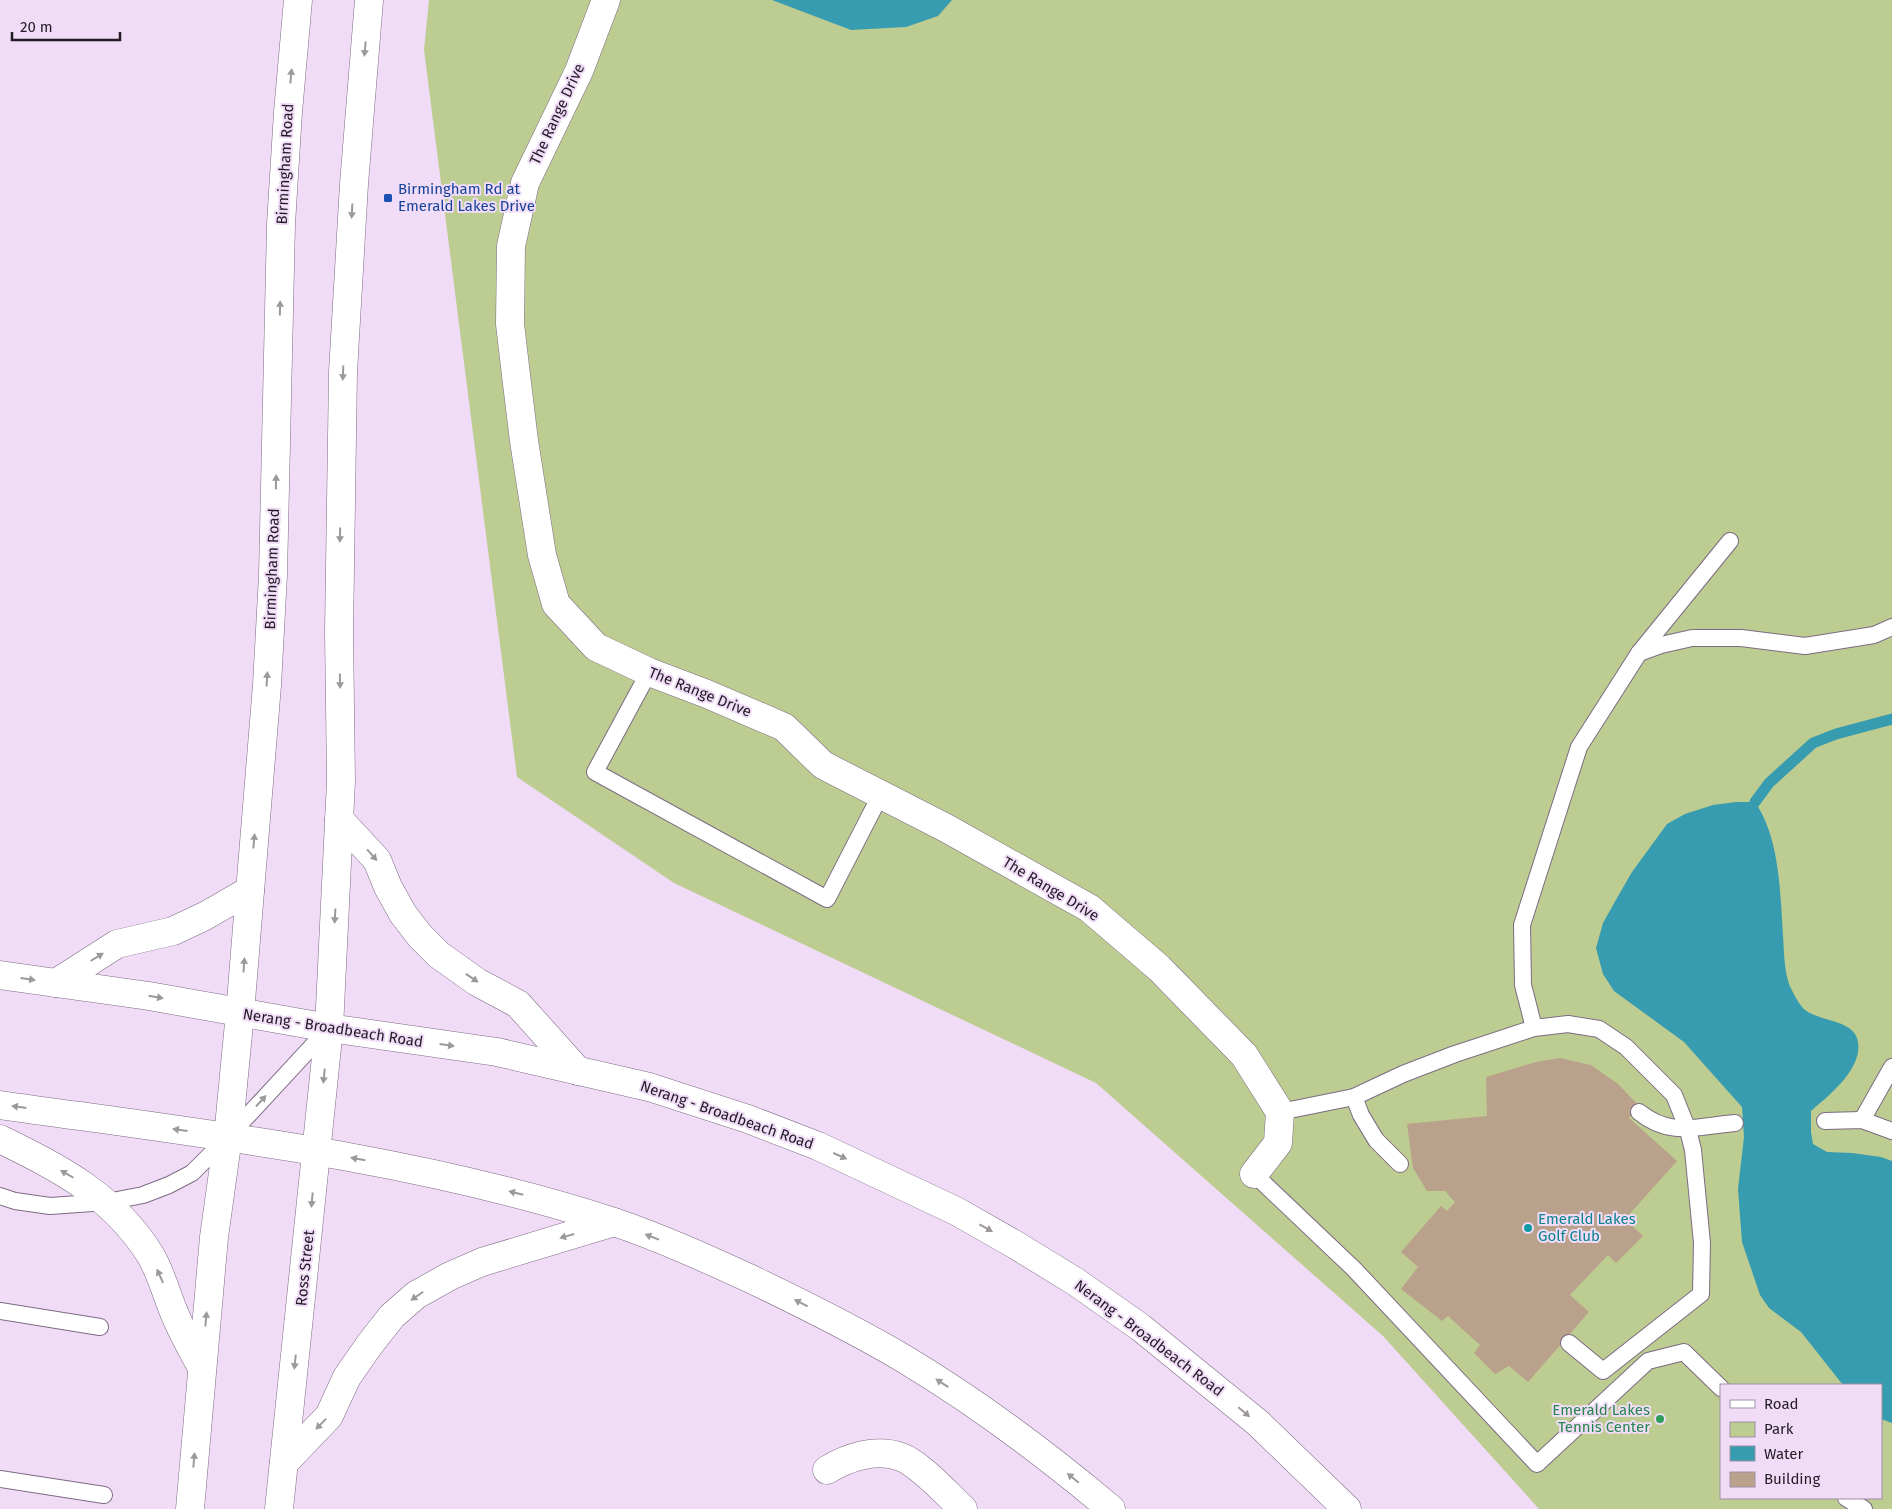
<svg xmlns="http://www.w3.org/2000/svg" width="1892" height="1509" font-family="'Fira Sans',sans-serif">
  <rect width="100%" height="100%" fill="#f1dcf7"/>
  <path fill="#bdcc91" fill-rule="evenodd" d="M429,0H1892V1509H1539L1383,1336L1096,1083L674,883L517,777L424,50ZM1721,1385H1881V1498H1721Z"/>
  <g fill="#379caf">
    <polygon points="772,0 952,0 938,16 906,27 851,30"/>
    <path d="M1736,802H1755C1780,839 1780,891 1783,935C1784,950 1784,969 1789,984C1792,991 1799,1005 1805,1010C1819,1021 1851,1020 1857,1038C1866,1066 1830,1095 1811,1111V1132L1813,1144L1827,1152L1852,1153L1881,1157L1892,1161V1423L1881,1419V1385H1843L1801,1332L1769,1308L1760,1295L1742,1242L1738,1189L1744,1137L1742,1107L1684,1042L1614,991L1603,974L1596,948L1603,923L1617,898L1632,872L1667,824L1685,814L1713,805Z"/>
  </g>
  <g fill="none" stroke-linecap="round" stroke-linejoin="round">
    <polyline stroke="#379caf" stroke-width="11" points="1755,802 1769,783 1813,743 1836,734 1892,719"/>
  </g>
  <polygon fill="#b9a18b" points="1560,1058 1591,1065 1618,1084 1639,1106 1629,1118 1677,1161 1625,1219 1643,1236 1616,1263 1608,1255 1570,1295 1589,1312 1528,1382 1509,1366 1495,1374 1474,1353 1480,1345 1448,1316 1442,1321 1401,1289 1418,1267 1401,1252 1441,1206 1447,1211 1455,1202 1445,1191 1427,1191 1413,1168 1407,1124 1487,1116 1486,1077 1536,1062"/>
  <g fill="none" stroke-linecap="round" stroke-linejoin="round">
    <g stroke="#7d6b83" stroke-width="18">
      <g id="lane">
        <polyline points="1639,653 1661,645 1692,638 1741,638 1805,646 1874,635 1892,627"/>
        <polyline points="649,672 595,772 827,899 881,794"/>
        <polyline points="1534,1028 1523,985 1522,925 1579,747 1639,653 1730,541"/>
        <polyline points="1354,1097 1361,1115 1376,1140 1400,1164"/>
        <polyline points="1280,1112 1354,1097 1403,1074 1455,1054 1534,1028 1568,1024 1599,1029 1626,1047 1674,1095 1688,1130 1693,1150 1702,1243 1701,1294 1603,1371 1569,1343"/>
        <path d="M1639,1112C1671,1138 1698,1126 1735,1123"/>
        <polyline points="1862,1120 1892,1067"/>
        <polyline points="1825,1121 1862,1120 1892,1131"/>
        <polyline points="1254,1174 1354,1269 1537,1464 1648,1361 1684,1352 1721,1388"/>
        <polyline points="0,1196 15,1201 50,1206 107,1202 143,1195 169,1185 192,1173 228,1137 328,1029"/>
        <polyline points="0,1311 100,1327"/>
        <polyline points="0,1479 104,1495"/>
        <polyline points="1846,1498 1864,1509"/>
      </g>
    </g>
    <g stroke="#7d6b83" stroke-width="29">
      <g id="street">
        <polyline points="606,0 579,71 525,183 511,246 510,324 516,375 524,441 542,555 556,604 596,647 649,672 707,694 784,727 823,765 946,828 1089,908 1159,968 1244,1055 1280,1112 1278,1143 1254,1174"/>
        <path d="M827,1470C848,1457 876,1448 901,1457C920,1464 947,1494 963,1509"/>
      </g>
    </g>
    <g stroke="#7d6b83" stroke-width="29">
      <g id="secondary">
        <polyline points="240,1013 267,685 273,575 281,224 288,112 298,0"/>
        <polyline points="329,1028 341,781 339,632 343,372 354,184 369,0"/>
      </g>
    </g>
    <g stroke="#7d6b83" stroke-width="29">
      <g id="primary">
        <polyline points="339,819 377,860 388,887 403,914 420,936 439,955 477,982 518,1004 578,1071"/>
        <polyline points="0,975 149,996 329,1028 497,1052 649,1087 748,1119 818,1146 956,1211 1014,1244 1076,1282 1140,1327 1258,1423 1347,1509"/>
        <polyline points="56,983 117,944 173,931 205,916 250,890"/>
        <path d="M0,1105C205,1134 413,1157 611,1221C659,1237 705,1258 751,1279C803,1304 856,1330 906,1360C979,1404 1047,1455 1111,1509"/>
        <path d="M0,1139C61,1169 114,1196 151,1256C162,1275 167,1297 176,1317C183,1334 193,1351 202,1368"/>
        <polyline points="284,1463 329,1416 347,1377 370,1344 392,1316 416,1295 450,1276 482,1262 614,1222"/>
        <polyline points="190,1509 214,1237 228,1137 240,1013"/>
        <polyline points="279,1509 329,1028"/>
      </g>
    </g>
    <use href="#lane" stroke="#fff" stroke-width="16"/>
    <use href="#street" stroke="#fff" stroke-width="28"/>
    <use href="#secondary" stroke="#fff" stroke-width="28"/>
    <use href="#primary" stroke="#fff" stroke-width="28"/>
  </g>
  <defs><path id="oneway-solid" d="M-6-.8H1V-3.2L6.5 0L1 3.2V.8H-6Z" transform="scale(1.25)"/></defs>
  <g fill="#9c989c">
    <use href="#oneway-solid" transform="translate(365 49) rotate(95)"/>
    <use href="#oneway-solid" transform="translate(291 76) rotate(-85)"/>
    <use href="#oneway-solid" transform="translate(352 211) rotate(93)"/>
    <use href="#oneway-solid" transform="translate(280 308) rotate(-89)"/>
    <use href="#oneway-solid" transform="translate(343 373) rotate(92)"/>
    <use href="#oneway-solid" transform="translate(276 482) rotate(-89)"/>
    <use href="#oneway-solid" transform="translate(340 535) rotate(91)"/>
    <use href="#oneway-solid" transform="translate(267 679) rotate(-87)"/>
    <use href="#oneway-solid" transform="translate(340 681) rotate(89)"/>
    <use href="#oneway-solid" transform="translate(254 841) rotate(-85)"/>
    <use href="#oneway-solid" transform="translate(372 855) rotate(49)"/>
    <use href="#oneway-solid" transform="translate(335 916) rotate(93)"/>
    <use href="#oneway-solid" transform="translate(97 957) rotate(-32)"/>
    <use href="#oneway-solid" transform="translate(244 965) rotate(-86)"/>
    <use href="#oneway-solid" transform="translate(472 978) rotate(34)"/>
    <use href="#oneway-solid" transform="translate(28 979) rotate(8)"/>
    <use href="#oneway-solid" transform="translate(156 997) rotate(10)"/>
    <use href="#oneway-solid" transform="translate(447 1045) rotate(8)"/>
    <use href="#oneway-solid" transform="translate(324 1076) rotate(96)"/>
    <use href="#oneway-solid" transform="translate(261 1101) rotate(-47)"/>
    <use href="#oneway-solid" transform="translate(19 1107) rotate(-172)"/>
    <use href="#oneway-solid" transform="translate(180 1130) rotate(-172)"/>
    <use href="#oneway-solid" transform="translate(840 1156) rotate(24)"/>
    <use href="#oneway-solid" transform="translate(358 1159) rotate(-170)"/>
    <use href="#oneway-solid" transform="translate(67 1174) rotate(-150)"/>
    <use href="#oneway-solid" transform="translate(516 1193) rotate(-166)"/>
    <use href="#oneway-solid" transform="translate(312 1200) rotate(95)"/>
    <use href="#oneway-solid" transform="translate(986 1228) rotate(29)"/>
    <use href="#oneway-solid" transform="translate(567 1236) rotate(164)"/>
    <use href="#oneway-solid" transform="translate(652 1237) rotate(-159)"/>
    <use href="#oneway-solid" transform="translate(160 1276) rotate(-114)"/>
    <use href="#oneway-solid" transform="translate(417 1296) rotate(145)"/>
    <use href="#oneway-solid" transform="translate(801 1303) rotate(-153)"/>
    <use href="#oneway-solid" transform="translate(206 1319) rotate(-85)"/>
    <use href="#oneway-solid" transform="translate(295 1362) rotate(96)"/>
    <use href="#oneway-solid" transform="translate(942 1383) rotate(-147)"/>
    <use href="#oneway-solid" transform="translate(1244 1412) rotate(40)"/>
    <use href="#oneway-solid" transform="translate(321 1424) rotate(134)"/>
    <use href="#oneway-solid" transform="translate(194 1460) rotate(-85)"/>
    <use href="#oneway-solid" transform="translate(1073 1478) rotate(-141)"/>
  </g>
  <rect fill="#1a4fb4" stroke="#f1dcf7" stroke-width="2" x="383" y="193" width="10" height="10" rx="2.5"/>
  <circle fill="#0f9aa8" stroke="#f1dcf7" stroke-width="2" cx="1528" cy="1228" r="5"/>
  <circle fill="#2e9e5b" stroke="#f1dcf7" stroke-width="2" cx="1660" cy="1419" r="5"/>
  <g text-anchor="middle" stroke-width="4" stroke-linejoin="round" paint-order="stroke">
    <g font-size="15" fill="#221b24" stroke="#f1dcf7">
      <text transform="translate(557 114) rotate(-65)" y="5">The Range Drive</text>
      <text transform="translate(285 164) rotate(-87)" y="5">Birmingham Road</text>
      <text transform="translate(272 569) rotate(-88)" y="5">Birmingham Road</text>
      <text transform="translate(700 692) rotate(22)" y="5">The Range Drive</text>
      <text transform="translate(1051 889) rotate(31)" y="5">The Range Drive</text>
      <text transform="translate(333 1028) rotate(9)" y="5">Nerang - Broadbeach Road</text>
      <text transform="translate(727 1115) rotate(19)" y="5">Nerang - Broadbeach Road</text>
      <text transform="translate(305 1268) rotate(-84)" y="5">Ross Street</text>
      <text transform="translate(1149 1338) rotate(37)" y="5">Nerang - Broadbeach Road</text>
    </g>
    <g font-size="15" fill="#164399" stroke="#f1dcf7" text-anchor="start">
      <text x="398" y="194">Birmingham Rd at<tspan x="398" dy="17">Emerald Lakes Drive</tspan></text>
    </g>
    <g font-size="15" fill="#0d838f" stroke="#f1dcf7" text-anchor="start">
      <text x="1538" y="1224">Emerald Lakes<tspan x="1538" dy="17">Golf Club</tspan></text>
    </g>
    <g font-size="15" fill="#27864d" stroke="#f1dcf7" text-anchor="end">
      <text x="1650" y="1415">Emerald Lakes<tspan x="1650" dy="17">Tennis Center</tspan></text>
    </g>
  </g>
  <rect x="1720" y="1384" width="162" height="115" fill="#f1dcf7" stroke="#9e8fa3"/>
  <rect x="1730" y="1400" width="25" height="8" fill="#ffffff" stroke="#9e8fa3"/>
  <text x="1764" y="1409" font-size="15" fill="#221b24">Road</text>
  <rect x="1730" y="1422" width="25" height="15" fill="#bdcc91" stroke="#9e8fa3"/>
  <text x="1764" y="1434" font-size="15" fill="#221b24">Park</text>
  <rect x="1730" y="1446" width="25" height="15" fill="#379caf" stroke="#9e8fa3"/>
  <text x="1764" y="1459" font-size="15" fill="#221b24">Water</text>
  <rect x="1730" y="1472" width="25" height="15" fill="#b9a18b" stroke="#9e8fa3"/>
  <text x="1764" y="1484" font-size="15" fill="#221b24">Building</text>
  <path d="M12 32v8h108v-8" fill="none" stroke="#221b24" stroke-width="2.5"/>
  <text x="20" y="32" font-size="15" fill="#221b24" stroke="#f1dcf7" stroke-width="4" paint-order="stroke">20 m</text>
</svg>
